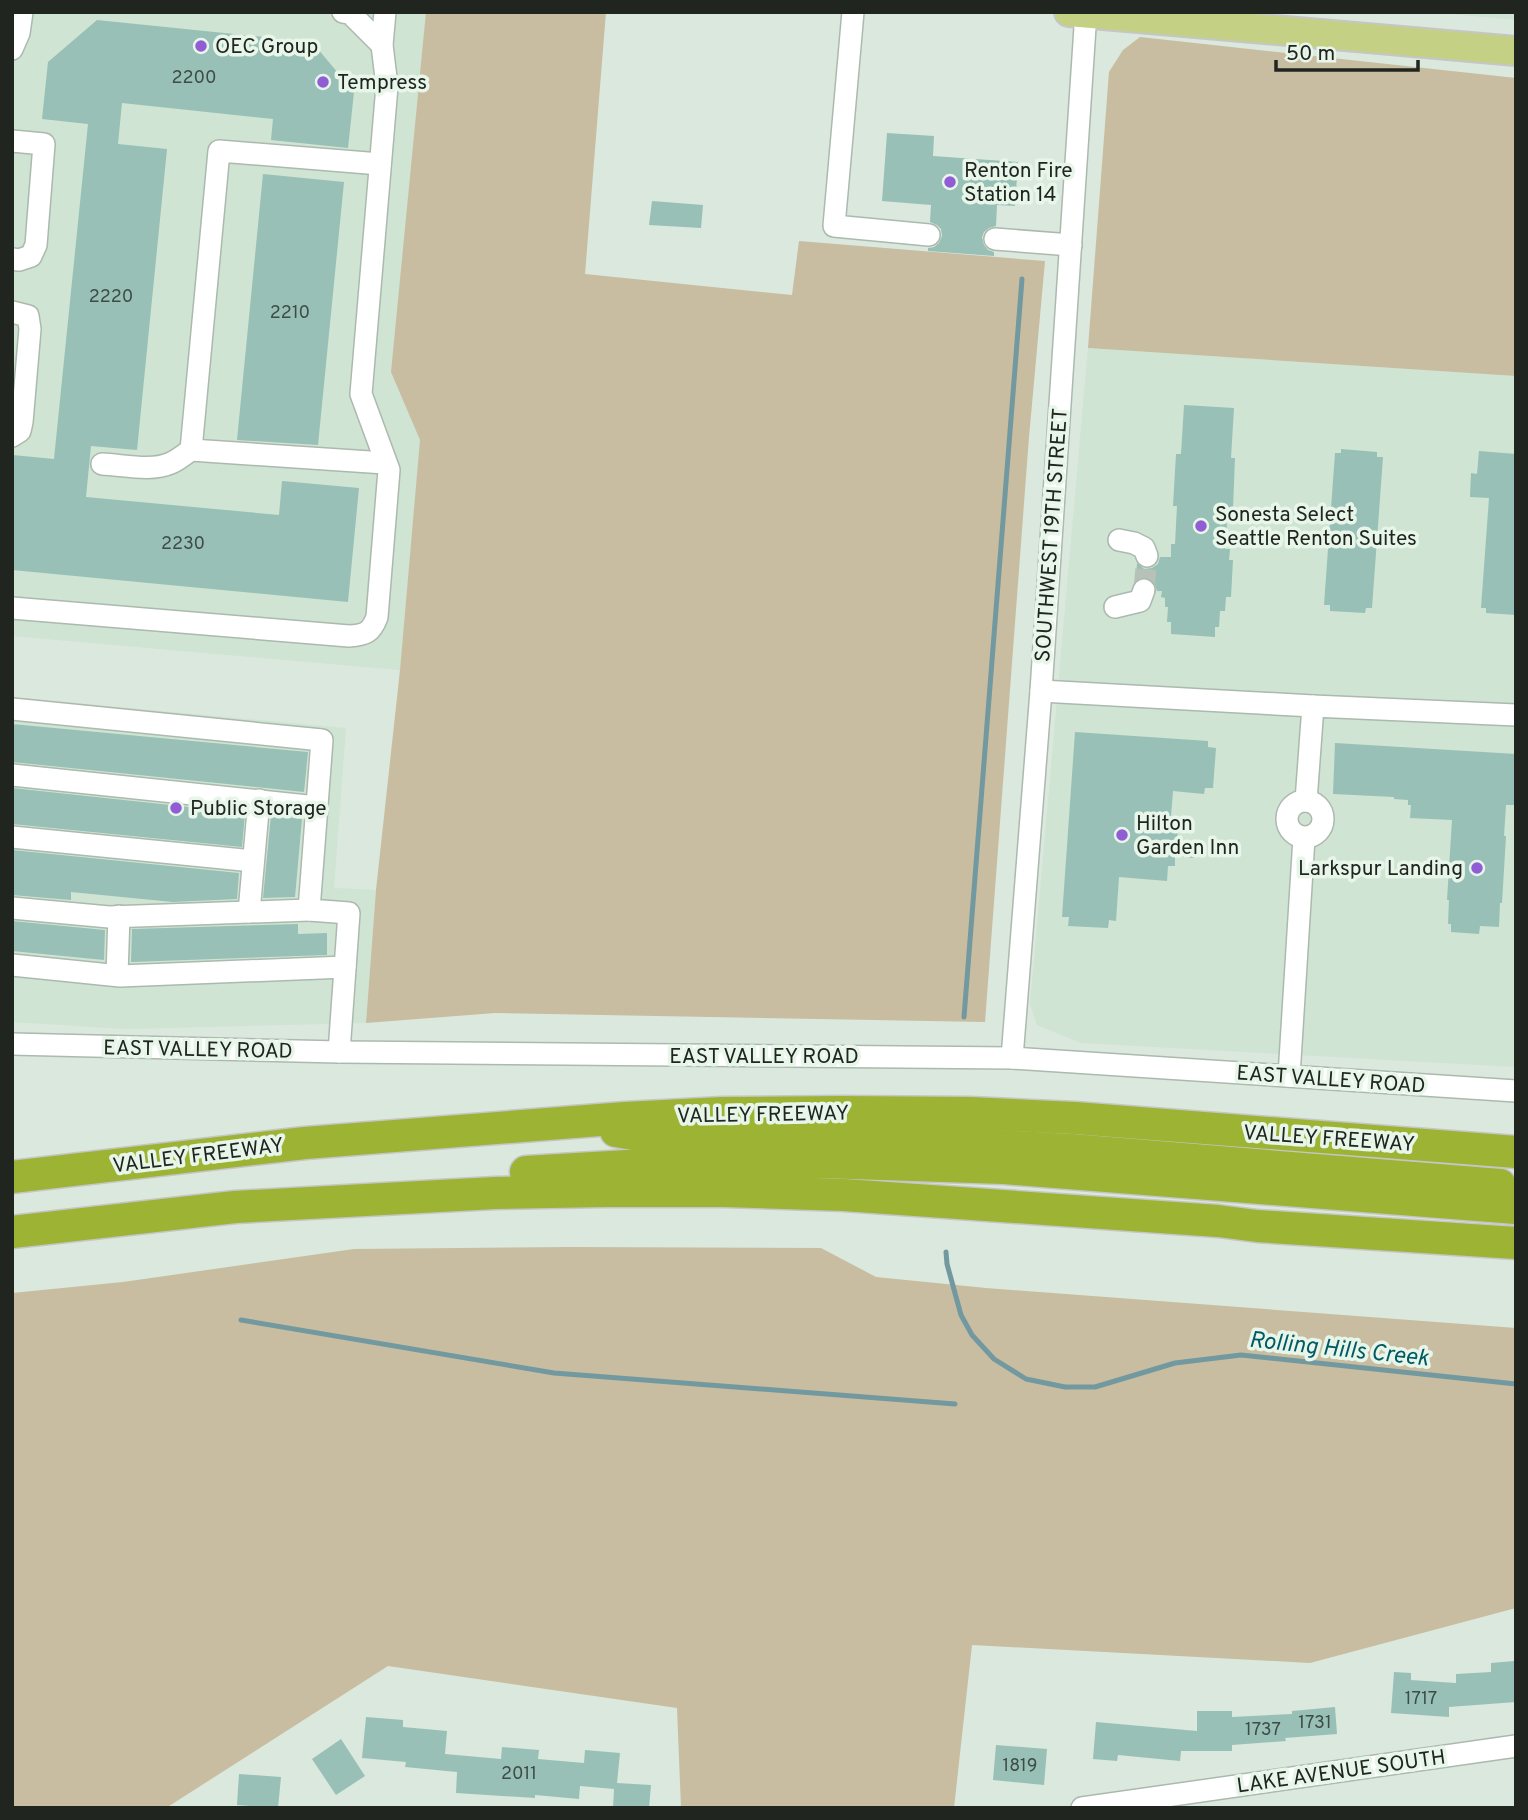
<svg xmlns="http://www.w3.org/2000/svg" width="1528" height="1820" font-family="Overpass,sans-serif">
  <rect width="100%" height="100%" fill="#dbe8dd"/>
  <g fill="#cfe4d2">
    <polygon points="12,12 458,12 400,670 12,636"/>
    <polygon points="1429,12 1516,12 1516,20"/>
    <polygon points="1088,348 1516,376 1516,1067 1081,1043 1037,1025 1030,1004"/>
    <polygon points="12,697 346,728 334,888 376,890 366,1023 125,1029 12,1022"/>
  </g>
  <g fill="#c8bda0">
    <polygon points="426,12 606,12 585,274 792,295 799,241 1045,261 1029,437 985,1022 495,1013 366,1023 376,890 400,670 420,440 391,372"/>
    <polygon points="1140,37 1516,78 1516,376 1088,348 1109,72 1123,50"/>
    <polygon points="571,1247 821,1248 876,1277 986,1288 1516,1328 1516,1608 1310,1663 972,1645 954,1808 681,1808 677,1708 388,1666 166,1808 12,1808 12,1293 123,1282 354,1249"/>
  </g>
  <g fill="none" stroke-linecap="round" stroke-linejoin="round">
    <g stroke="#7299a0" stroke-width="5">
      <polyline points="964,1017 1022,279"/>
      <polyline points="946,1252 947,1264 961,1315 972,1335 994,1359 1026,1379 1065,1387 1095,1387 1175,1363 1241,1355 1516,1384"/>
      <polyline points="241,1320 554,1373 955,1404"/>
    </g>
  </g>
  <g fill="#98c0b7">
    <polygon points="97,20 312,42 354,92 348,148 271,140 273,119 122,103 118,144 167,149 137,450 91,446 86,497 279,515 282,481 359,488 348,602 12,570 13,455 54,459 88,124 42,119 48,62"/>
    <polygon points="887,133 934,136 933,156 1018,162 1015,206 997,205 996,226 989,228 984,232 982,237 984,245 988,250 994,252 994,256 928,251 928,248 934,247 939,243 942,236 941,229 937,225 930,222 931,205 882,201"/>
    <polygon points="263,174 344,182 318,445 237,440"/>
    <polygon points="652,201 703,205 701,228 649,225"/>
    <polygon points="1184,405 1234,408 1231,458 1235,458 1233,508 1228,508 1225,549 1230,549 1229,560 1233,560 1231,597 1226,597 1225,611 1220,611 1219,627 1215,627 1215,637 1171,634 1171,622 1167,622 1168,607 1165,607 1165,598 1161,597 1162,591 1157,591 1154,582 1149,578 1142,577 1136,580 1137,563 1144,569 1152,568 1158,564 1160,557 1171,557 1171,544 1175,544 1177,506 1173,506 1176,454 1181,454"/>
    <polygon points="1341,449 1377,452 1377,457 1383,457 1372,608 1366,608 1365,613 1330,611 1330,605 1324,605 1335,453 1341,453"/>
    <polygon points="1479,451 1516,454 1516,615 1486,613 1486,608 1481,608 1489,498 1470,497 1471,473 1477,474"/>
    <polygon points="12,724 308,752 304,792 12,762"/>
    <polygon points="1075,732 1208,741 1208,747 1216,748 1213,788 1205,788 1204,794 1173,791 1170,829 1178,829 1177,841 1195,842 1194,858 1175,856 1175,866 1168,866 1167,881 1119,877 1116,921 1109,920 1108,928 1068,926 1069,917 1062,917"/>
    <polygon points="1335,743 1516,754 1516,805 1506,805 1504,836 1506,836 1502,903 1500,903 1499,927 1480,926 1479,934 1451,932 1451,924 1448,924 1449,900 1447,900 1452,820 1410,818 1411,805 1408,805 1408,800 1394,799 1394,797 1333,794"/>
    <polygon points="12,788 245,813 242,847 12,824"/>
    <polygon points="271,815 302,819 295,897 263,898"/>
    <polygon points="12,850 239,873 237,899 173,902 71,892 71,900 12,895"/>
    <polygon points="12,921 105,930 104,960 12,951"/>
    <polygon points="298,924 298,934 327,933 327,955 131,962 132,929"/>
    <polygon points="1514,1661 1516,1702 1449,1707 1449,1717 1391,1713 1394,1672 1411,1673 1411,1680 1456,1683 1456,1674 1491,1672 1491,1663"/>
    <polygon points="1335,1707 1337,1734 1285,1738 1286,1741 1232,1745 1232,1751 1181,1751 1180,1761 1118,1755 1117,1761 1093,1759 1096,1722 1197,1731 1197,1711 1232,1711 1232,1717 1292,1714 1292,1711"/>
    <polygon points="366,1717 403,1720 403,1727 447,1731 445,1754 501,1759 502,1747 539,1750 538,1759 584,1763 585,1750 620,1753 617,1783 651,1785 649,1808 613,1808 614,1789 580,1786 579,1799 535,1795 535,1798 456,1793 457,1772 405,1767 406,1762 362,1758"/>
    <polygon points="341,1739 365,1776 336,1795 312,1759"/>
    <polygon points="996,1745 1047,1749 1044,1785 993,1780"/>
    <polygon points="239,1774 281,1777 278,1808 237,1805"/>
  </g>
  <g fill="none" stroke-linecap="round" stroke-linejoin="round">
    <polyline stroke="#b6c1b7" stroke-width="21" stroke-dasharray="21 10" stroke-linecap="butt" points="1144,590 1147,556"/>
    <g stroke="#acb9ae" stroke-width="24">
      <g id="minor">
        <polyline points="343,12 350,13 382,45"/>
        <polyline points="853,12 834,226 929,235"/>
        <polyline points="12,49 19,33 22,12"/>
        <polyline points="12,141 44,144 36,245 31,256 19,260 12,259"/>
        <polyline points="380,164 219,151 191,450 385,463"/>
        <polyline points="995,239 1071,245"/>
        <polyline points="12,312 28,316 30,329 22,422 20,431 12,436"/>
        <path d="M102,464C124,465 151,472 171,463C178,460 185,454 191,450"/>
        <polyline points="1119,540 1134,543 1144,548 1147,556"/>
        <polyline points="1115,607 1140,601 1144,590"/>
        <path d="M12,608L349,636C365,635 371,633 377,617L389,470L361,394L387,86L382,45L385,12"/>
        <polyline points="1041,691 1313,706"/>
        <polyline points="12,709 322,740 309,910 349,913 339,1052"/>
        <polyline points="12,775 317,807"/>
        <circle cx="1305" cy="819" r="18"/>
        <polyline points="1306,801 1313,706 1516,715"/>
        <polyline points="12,837 253,861"/>
        <polyline points="12,908 109,917 309,910"/>
        <polyline points="249,912 259,800"/>
        <polyline points="12,965 120,976 345,967"/>
        <polyline points="117,975 119,916"/>
        <polyline points="12,1044 339,1052 1012,1058 1516,1091"/>
        <polyline points="1012,1058 1041,691 1086,12"/>
        <polyline points="1289,1076 1304,838"/>
        <polyline points="1082,1808 1516,1746"/>
      </g>
    </g>
    <g stroke="#c5c6c5" stroke-width="32">
      <polyline id="major" points="1069,12 1516,51"/>
    </g>
    <g stroke="#c5c6c5" stroke-width="35">
      <g id="highway">
        <polyline points="616,1131 662,1139 814,1136 1071,1150 1500,1185"/>
        <polyline points="526,1172 627,1166 822,1162 1004,1168 1516,1208"/>
        <polyline points="12,1177 305,1143 625,1118 723,1113 840,1112 970,1113 1075,1118 1516,1152"/>
        <polyline points="12,1232 235,1207 495,1193 604,1191 725,1191 844,1195 1218,1221 1257,1226 1516,1243"/>
      </g>
    </g>
    <use href="#minor" stroke="#fff" stroke-width="21"/>
    <use href="#major" stroke="#c4d185" stroke-width="28"/>
    <use href="#highway" stroke="#9cb333" stroke-width="32"/>
  </g>
  <g fill="#915dd5" stroke="#e8f6ea" stroke-width="2.5">
    <circle cx="201" cy="46" r="7"/>
    <circle cx="323" cy="82" r="7"/>
    <circle cx="950" cy="182" r="7"/>
    <circle cx="1201" cy="526" r="7"/>
    <circle cx="176" cy="808" r="7"/>
    <circle cx="1122" cy="835" r="7"/>
    <circle cx="1477" cy="868" r="7"/>
  </g>
  <g text-anchor="middle" stroke-width="7" stroke-linejoin="round" paint-order="stroke">
    <g font-size="18" fill="#3e4c46">
      <text x="194" y="83">2200</text>
      <text x="111" y="302">2220</text>
      <text x="290" y="318">2210</text>
      <text x="183" y="549">2230</text>
      <text x="1421" y="1704">1717</text>
      <text x="1315" y="1728">1731</text>
      <text x="1263" y="1735">1737</text>
      <text x="1020" y="1771">1819</text>
      <text x="519" y="1779">2011</text>
    </g>
    <g font-size="21" fill="#202520" stroke="#e8f6ea" text-anchor="start">
      <text x="215" y="53">OEC Group</text>
      <text x="337" y="89">Tempress</text>
      <text x="964" y="177">Renton Fire<tspan x="964" dy="24">Station 14</tspan></text>
      <text x="1215" y="521">Sonesta Select<tspan x="1215" dy="24">Seattle Renton Suites</tspan></text>
      <text x="190" y="815">Public Storage</text>
      <text x="1136" y="830">Hilton<tspan x="1136" dy="24">Garden Inn</tspan></text>
      <text x="1463" y="875" text-anchor="end">Larkspur Landing</text>
    </g>
    <g font-size="21" fill="#202520" stroke="#e8f6ea">
      <text transform="translate(1051 535) rotate(-86)" y="7">SOUTHWEST 19TH STREET</text>
      <text transform="translate(198 1049) rotate(1)" y="7">EAST VALLEY ROAD</text>
      <text x="764" y="1063">EAST VALLEY ROAD</text>
      <text transform="translate(1331 1079) rotate(4)" y="7">EAST VALLEY ROAD</text>
      <text transform="translate(763 1114) rotate(-1)" y="7">VALLEY FREEWAY</text>
      <text transform="translate(1329 1138) rotate(4)" y="7">VALLEY FREEWAY</text>
      <text transform="translate(198 1155) rotate(-7)" y="7">VALLEY FREEWAY</text>
      <text transform="translate(1341 1771) rotate(-8)" y="7">LAKE AVENUE SOUTH</text>
    </g>
    <g font-size="23" font-style="italic" fill="#005a66" stroke="#e8f6ea">
      <text transform="translate(1339 1348) rotate(6)" y="8">Rolling Hills Creek</text>
    </g>
  </g>
  <rect width="1528" height="1820" fill="none" stroke="#202520" stroke-width="28"/>
  <path d="M1276 60v10h142v-10" fill="none" stroke="#202520" stroke-width="3.5"/>
  <text x="1286" y="60" font-size="21" fill="#202520" stroke="#e8f6ea" stroke-width="5" paint-order="stroke">50 m</text>
</svg>
